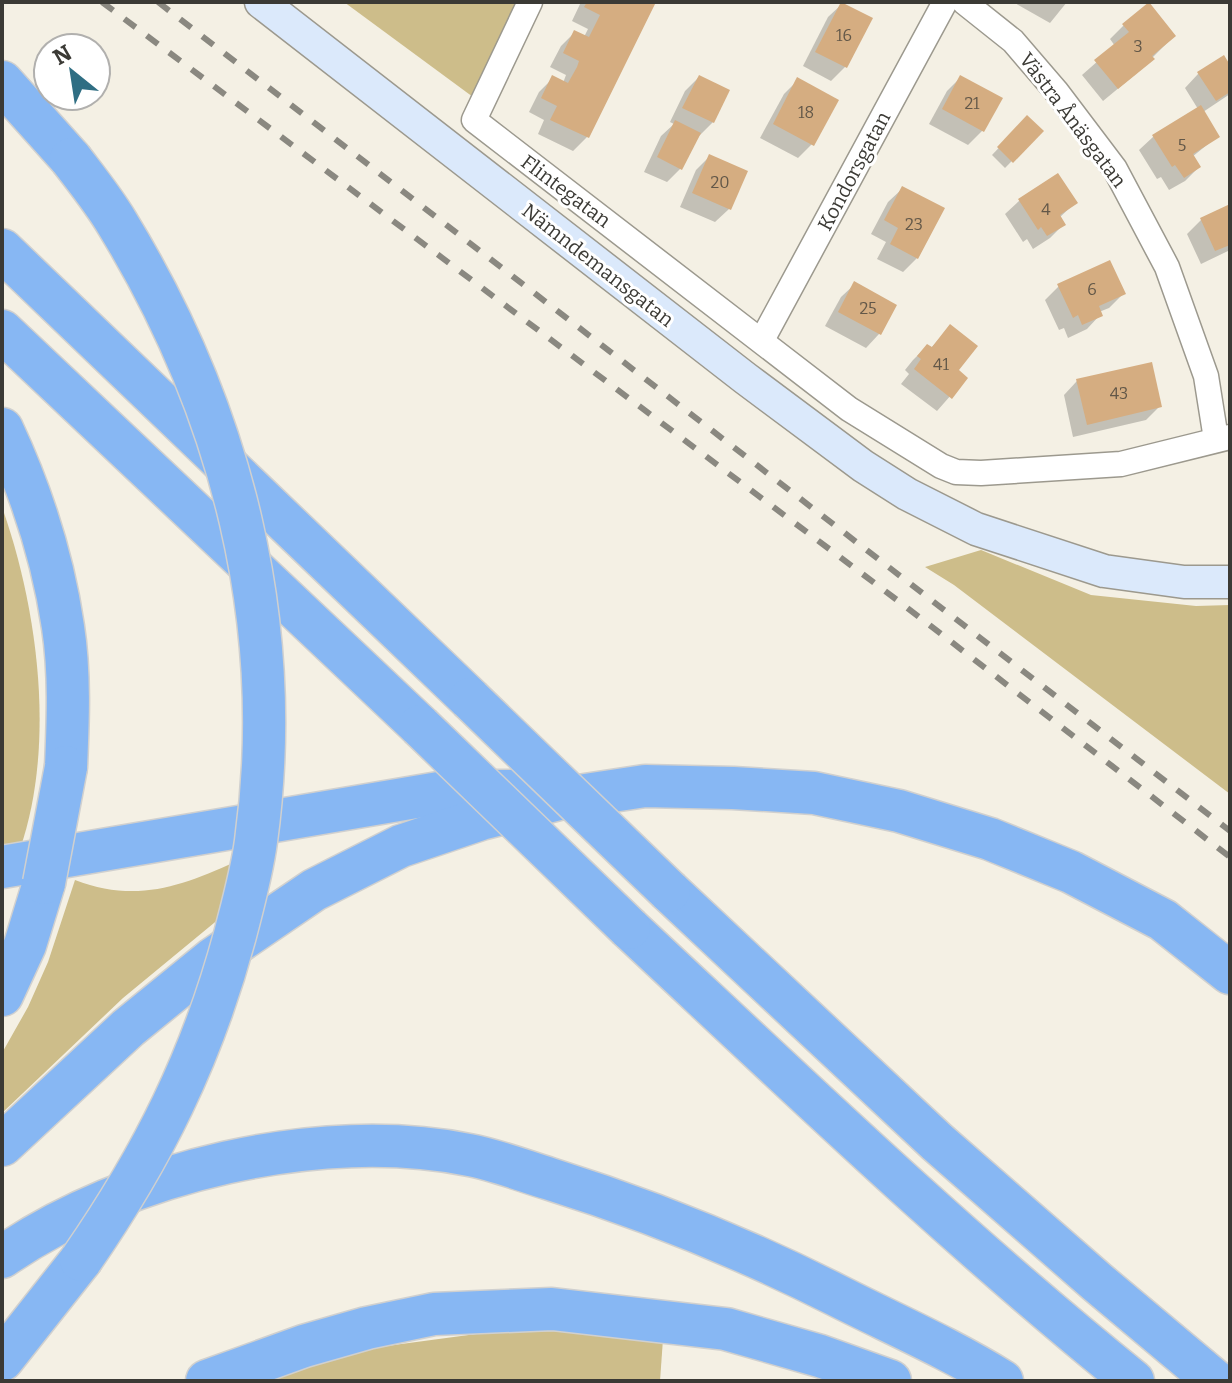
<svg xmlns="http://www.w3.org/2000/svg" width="1232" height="1383" font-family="Bitter,serif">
  <rect width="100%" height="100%" fill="#f4f0e4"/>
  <g fill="#cdbd8a">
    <polygon points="344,2 520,2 473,97"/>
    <path d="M2,507C38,609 56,745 20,849L2,857Z"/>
    <polygon points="981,550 1091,595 1196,606 1230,605 1230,794 954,585 925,567"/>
    <path d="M235,862L220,918L123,998L2,1113V1053L28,1007L48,962L75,880C135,903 180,887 235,862Z"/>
    <polygon points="568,1331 663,1339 660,1381 252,1381 325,1356 394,1345 491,1332"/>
  </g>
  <g fill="#0003">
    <polygon points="581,2 653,2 587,137 573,151 538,134 544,120 529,112 539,92 553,78 563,83 566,75 550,67 561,46 575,32 584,37 588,29 572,21"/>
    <polygon points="1013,2 1067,2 1050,23"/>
    <polygon points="842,4 871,19 845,67 831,81 803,66 828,17"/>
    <polygon points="1124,25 1174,36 1138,72 1103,101 1082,75 1115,46 1110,39"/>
    <polygon points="1230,69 1230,94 1203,112 1218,136 1192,157 1199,167 1185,181 1169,190 1161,177 1157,179 1139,150 1153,137 1198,109 1185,88 1198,74"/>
    <polygon points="699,77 713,122 699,136 681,168 667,182 644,172 661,136 674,124 670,122 685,91"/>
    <polygon points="961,77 1000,98 982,131 968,145 929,124 947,91"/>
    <polygon points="798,80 812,144 798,158 760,138 784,94"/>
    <polygon points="1027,118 1041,131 1005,168 992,155"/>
    <polygon points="709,157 729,209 715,222 680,207 696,170"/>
    <polygon points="1057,176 1075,203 1059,218 1064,224 1050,238 1033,249 1027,239 1023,242 1005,214 1019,201"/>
    <polygon points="902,189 917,258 903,272 877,259 886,242 871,234 888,202"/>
    <polygon points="1230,206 1230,257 1228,251 1201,264 1187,234 1201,220"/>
    <polygon points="855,284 895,305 879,334 866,348 825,326 841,297"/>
    <polygon points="1059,286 1123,294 1109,308 1099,312 1100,315 1087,329 1068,338 1064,328 1059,330 1045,300"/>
    <polygon points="950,327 956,371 966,378 937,411 901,384 909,374 905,370 913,360 927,346 930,349"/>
    <polygon points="1077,381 1160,406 1146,420 1073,437 1064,395"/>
  </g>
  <g fill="#d5ad81">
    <polygon points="587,2 656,2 589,138 550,120 557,106 541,98 552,75 568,83 577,67 579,61 563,53 574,30 589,37 600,15 584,7"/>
    <polygon points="841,2 873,18 847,68 815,52"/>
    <polygon points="1149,2 1176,36 1152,56 1155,59 1118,89 1094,60 1129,32 1122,24"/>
    <polygon points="1224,55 1230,65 1230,92 1216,101 1197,72"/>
    <polygon points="699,75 730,90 714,123 682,108"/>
    <polygon points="960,75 1003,98 984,132 942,109"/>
    <polygon points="797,77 839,100 814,146 773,124"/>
    <polygon points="1201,105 1220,137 1193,154 1201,167 1184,178 1175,165 1172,167 1152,135"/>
    <polygon points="1027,115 1044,131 1013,163 997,147"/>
    <polygon points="675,120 701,133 682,170 657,157"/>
    <polygon points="709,154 748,171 731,210 692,193"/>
    <polygon points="1058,173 1078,203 1060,215 1066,225 1047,236 1041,227 1038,230 1018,199"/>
    <polygon points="902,186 945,208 918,259 890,244 898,228 884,220"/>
    <polygon points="1230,204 1230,245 1215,251 1200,218"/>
    <polygon points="1110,260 1126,294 1099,306 1103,316 1082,325 1078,315 1073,318 1057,284"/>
    <polygon points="854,281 897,305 881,335 838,312"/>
    <polygon points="950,324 978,346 959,370 968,378 952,399 914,369 921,359 917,356 927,344 932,347"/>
    <polygon points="1152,362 1162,407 1087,425 1076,379"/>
  </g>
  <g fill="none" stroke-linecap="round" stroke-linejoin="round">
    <g stroke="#9c998e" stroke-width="27">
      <g id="street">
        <polyline points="530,2 474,120 849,409 941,466 956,472 981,473 1121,464 1230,437"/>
        <polyline points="964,2 1013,41 1056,91 1115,169 1167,267 1206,376 1216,439"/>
        <polyline points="762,340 945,2"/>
      </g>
    </g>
    <g stroke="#9c998e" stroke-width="35">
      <polyline id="secondary" points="261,2 745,378 863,466 907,494 976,529 1104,571 1184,582 1230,582"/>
    </g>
    <g stroke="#d0d0cf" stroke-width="45">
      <g id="highway">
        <polyline points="2,82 71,159"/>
        <polyline points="2,250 470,699"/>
        <polyline points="2,331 420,726"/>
        <path d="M2,429C31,491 53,559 63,627C70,673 68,721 66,767"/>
        <polyline points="2,867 451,791 514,791"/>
        <polyline points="669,891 937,1142 1097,1282 1215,1381"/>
        <path d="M629,928C794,1082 957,1239 1133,1381"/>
        <polyline points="2,995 25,945 44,883"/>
        <polyline points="2,1145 128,1028 214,958 314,890 401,846 481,819 559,799 645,786 733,788 814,793 899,811 990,839 1071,872 1163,920 1230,973"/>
        <path d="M2,1257C126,1171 321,1125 469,1155C496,1160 524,1171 550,1179C649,1210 743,1248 836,1295C891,1323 949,1348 1002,1381"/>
        <polyline points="2,1360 81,1260"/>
        <polyline points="207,1381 304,1346 367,1328 434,1314 552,1309 726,1329 820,1356 890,1381"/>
      </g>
    </g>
    <use href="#street" stroke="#fff" stroke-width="24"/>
    <use href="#secondary" stroke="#dbe9fb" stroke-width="32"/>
    <use href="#highway" stroke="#87b7f3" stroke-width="42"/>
    <g stroke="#8a8880" stroke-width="6" stroke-dasharray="14 14" stroke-linecap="butt">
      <polyline points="102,2 901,603 1230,857"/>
      <polyline points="158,2 1230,831"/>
    </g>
    <g stroke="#d0d0cf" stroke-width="45" stroke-linecap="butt">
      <g id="highway-bridge">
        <path d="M71,159C87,180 104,201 117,223C231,409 286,623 256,841C252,872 243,904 235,935C202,1058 153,1156 81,1260"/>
        <polyline points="470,699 669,891"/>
        <polyline points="420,726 629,928"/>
        <polyline points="44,883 66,767"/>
      </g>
    </g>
    <use href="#highway-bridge" stroke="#87b7f3" stroke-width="42"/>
  </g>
  <g text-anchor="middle" stroke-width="6" stroke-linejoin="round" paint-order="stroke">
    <g font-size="16" fill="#625748">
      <text x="844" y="41">16</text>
      <text x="1138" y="52">3</text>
      <text x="972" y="109">21</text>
      <text x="806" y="118">18</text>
      <text x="1182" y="151">5</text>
      <text x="720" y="188">20</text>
      <text x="1046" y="215">4</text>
      <text x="914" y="230">23</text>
      <text x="1092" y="295">6</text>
      <text x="868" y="314">25</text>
      <text x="941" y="370">41</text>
      <text x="1119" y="399">43</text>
    </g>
    <g font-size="20" fill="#3b3a35" stroke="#fff">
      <text transform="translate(1073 120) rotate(53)" y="7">Västra Ånäsgatan</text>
      <text transform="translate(854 171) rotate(-62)" y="7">Kondorsgatan</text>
      <text transform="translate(566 191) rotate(37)" y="7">Flintegatan</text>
      <text transform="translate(598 265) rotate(38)" y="7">Nämndemansgatan</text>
    </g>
  </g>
  <rect width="1232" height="1383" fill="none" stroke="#3b3a35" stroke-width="8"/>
  <g transform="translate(72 72) rotate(330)"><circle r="38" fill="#ffffff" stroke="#b1b0ae" stroke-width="2"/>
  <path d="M0-6L14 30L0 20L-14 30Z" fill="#2f6e83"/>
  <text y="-12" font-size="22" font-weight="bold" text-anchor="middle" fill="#3b3a35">N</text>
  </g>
</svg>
